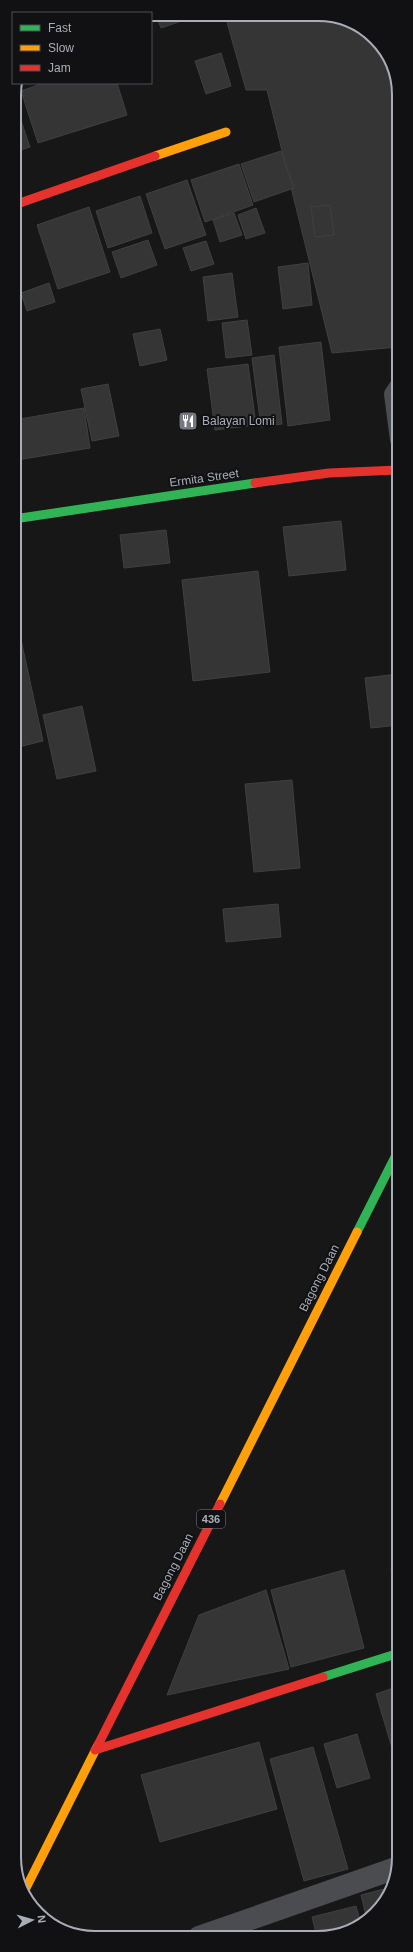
<svg xmlns="http://www.w3.org/2000/svg" width="413" height="1952" font-family="Helvetica,sans-serif">
  <rect width="100%" height="100%" fill="#171717"/>
  <g fill="#353536" stroke="#3f4043">
    <polygon points="156,15 199,15 161,28"/>
    <polygon points="225,15 339,17 379,42 398,85 398,347 332,353 267,90 246,90"/>
    <polygon points="221,53 231,86 206,94 195,61"/>
    <polygon points="44,83 117,83 127,115 38,143 21,91"/>
    <polygon points="17,109 30,147 14,152 14,110"/>
    <polygon points="281,151 294,188 254,202 241,164"/>
    <polygon points="239,164 253,205 205,222 191,180"/>
    <polygon points="187,180 206,235 165,249 146,194"/>
    <polygon points="140,196 152,233 108,248 96,211"/>
    <polygon points="330,205 334,235 315,237 311,207"/>
    <polygon points="89,207 110,272 58,289 37,225"/>
    <polygon points="256,208 265,233 246,239 238,215"/>
    <polygon points="234,213 242,235 220,242 213,220"/>
    <polygon points="148,240 157,265 121,278 112,252"/>
    <polygon points="206,241 214,264 191,271 183,248"/>
    <polygon points="308,263 312,305 283,309 278,267"/>
    <polygon points="232,273 238,317 208,321 203,277"/>
    <polygon points="49,283 55,302 27,311 21,293"/>
    <polygon points="247,320 252,355 226,358 222,323"/>
    <polygon points="160,329 167,360 140,366 133,334"/>
    <polygon points="321,342 330,420 288,426 279,347"/>
    <polygon points="274,355 282,424 261,427 252,358"/>
    <polygon points="248,364 256,425 215,430 207,369"/>
    <polygon points="108,384 119,436 92,441 81,389"/>
    <polygon points="84,408 90,448 17,460 14,443 14,420"/>
    <polygon points="341,521 346,570 289,576 283,527"/>
    <polygon points="166,530 170,563 124,568 120,535"/>
    <polygon points="258,571 270,672 193,681 182,580"/>
    <polygon points="14,626 18,626 43,741 14,748"/>
    <polygon points="398,674 399,725 371,728 365,678"/>
    <polygon points="82,706 96,771 57,779 43,715"/>
    <polygon points="292,780 300,868 254,872 245,784"/>
    <polygon points="278,904 281,937 226,942 223,909"/>
    <polygon points="399,1566 399,1594 391,1568"/>
    <polygon points="344,1570 364,1648 291,1667 271,1590"/>
    <polygon points="266,1590 289,1669 167,1695 199,1615"/>
    <polygon points="399,1686 399,1757 395,1758 376,1694"/>
    <polygon points="357,1734 370,1778 337,1788 324,1744"/>
    <polygon points="259,1742 277,1809 160,1842 141,1775"/>
    <polygon points="313,1747 348,1869 304,1881 270,1759"/>
    <polygon points="399,1764 399,1791 391,1766"/>
    <polygon points="388,1888 379,1911 367,1920 361,1895"/>
    <polygon points="356,1906 361,1924 354,1930 328,1937 317,1937 312,1917"/>
  </g>
  <g fill="none" stroke-linecap="round" stroke-linejoin="round">
    <polyline stroke="#4b4c50" stroke-width="16" points="398,385 392,394 398,440"/>
    <polyline stroke="#4b4c50" stroke-width="22" points="199,1937 396,1868"/>
    <g stroke="#30b455" stroke-width="9">
      <polyline points="14,519 255,483"/>
      <polyline points="357,1232 399,1149"/>
      <polyline points="323,1677 399,1653"/>
    </g>
    <g stroke="#ff9f0a" stroke-width="9">
      <polyline points="155,156 226,132"/>
      <polyline points="220,1504 357,1232"/>
      <polyline points="25,1890 98,1745"/>
    </g>
    <g stroke="#e5322d" stroke-width="9">
      <polyline points="14,205 155,156"/>
      <polyline points="255,483 329,473 398,470"/>
      <polyline points="98,1745 220,1504"/>
      <polyline points="95,1750 323,1677"/>
    </g>
  </g>
  <defs>
    <g id="restaurant-square" transform="scale(1)"><rect x="-9" y="-9" width="18" height="18" rx="4" fill="#757880" stroke="#111113"/><path d="M-5-6h1v4h1v-4h1v4h1v-4h1v5L-1.5 .5V6h-2V.5L-5-1ZM5-6V6H3V1.5H1.5Q1.5-4 5-6Z" fill="#fff"/></g>
  </defs>
  <g fill-rule="evenodd">
    <use href="#restaurant-square" x="188" y="421"/>
  </g>
  <g text-anchor="middle" stroke-width="4" stroke-linejoin="round" paint-order="stroke">
    <rect fill="#111113" stroke="#7b7e86" stroke-width="1" x="197" y="1510" width="28" height="18" rx="3"/>
    <g font-size="11" font-weight="bold" fill="#a8adb8">
      <text x="211" y="1523">436</text>
    </g>
    <g font-size="12" fill="#a8adb8" stroke="#111113" text-anchor="start">
      <text x="202" y="425">Balayan Lomi</text>
    </g>
    <g font-size="12" fill="#a8adb8" stroke="#111113">
      <text transform="translate(204 478) rotate(-8)" y="4">Ermita Street</text>
      <text transform="translate(319 1278) rotate(-63)" y="4">Bagong Daan</text>
      <text transform="translate(173 1567) rotate(-63)" y="4">Bagong Daan</text>
    </g>
  </g>
  <path d="M0 0H413V1952H0ZM95 21H318A74 74 0 0 1 392 95V1857A74 74 0 0 1 318 1931H95A74 74 0 0 1 21 1857V95A74 74 0 0 1 95 21Z" fill="#111113" fill-rule="evenodd"/>
  <path fill="none" stroke="#a8adb8" stroke-width="2" d="M95 21H318A74 74 0 0 1 392 95V1857A74 74 0 0 1 318 1931H95A74 74 0 0 1 21 1857V95A74 74 0 0 1 95 21Z"/>
  <rect x="12" y="12" width="140" height="72" fill="#111113" stroke="#4d4f55"/>
  <rect x="20" y="25" width="20" height="6" fill="#30b455" stroke="#4d4f55"/>
  <text x="48" y="32" font-size="12" fill="#a8adb8">Fast</text>
  <rect x="20" y="45" width="20" height="6" fill="#ff9f0a" stroke="#4d4f55"/>
  <text x="48" y="52" font-size="12" fill="#a8adb8">Slow</text>
  <rect x="20" y="65" width="20" height="6" fill="#e5322d" stroke="#4d4f55"/>
  <text x="48" y="72" font-size="12" fill="#a8adb8">Jam</text>
  <g transform="translate(32 1920) rotate(84)" stroke="#111113" stroke-width="3" paint-order="stroke">
  <path d="M0-3L7 15L0 10L-7 15Z" fill="#a8adb8"/>
  <text y="-6" font-size="11" font-weight="bold" text-anchor="middle" fill="#a8adb8">N</text>
  </g>
</svg>
